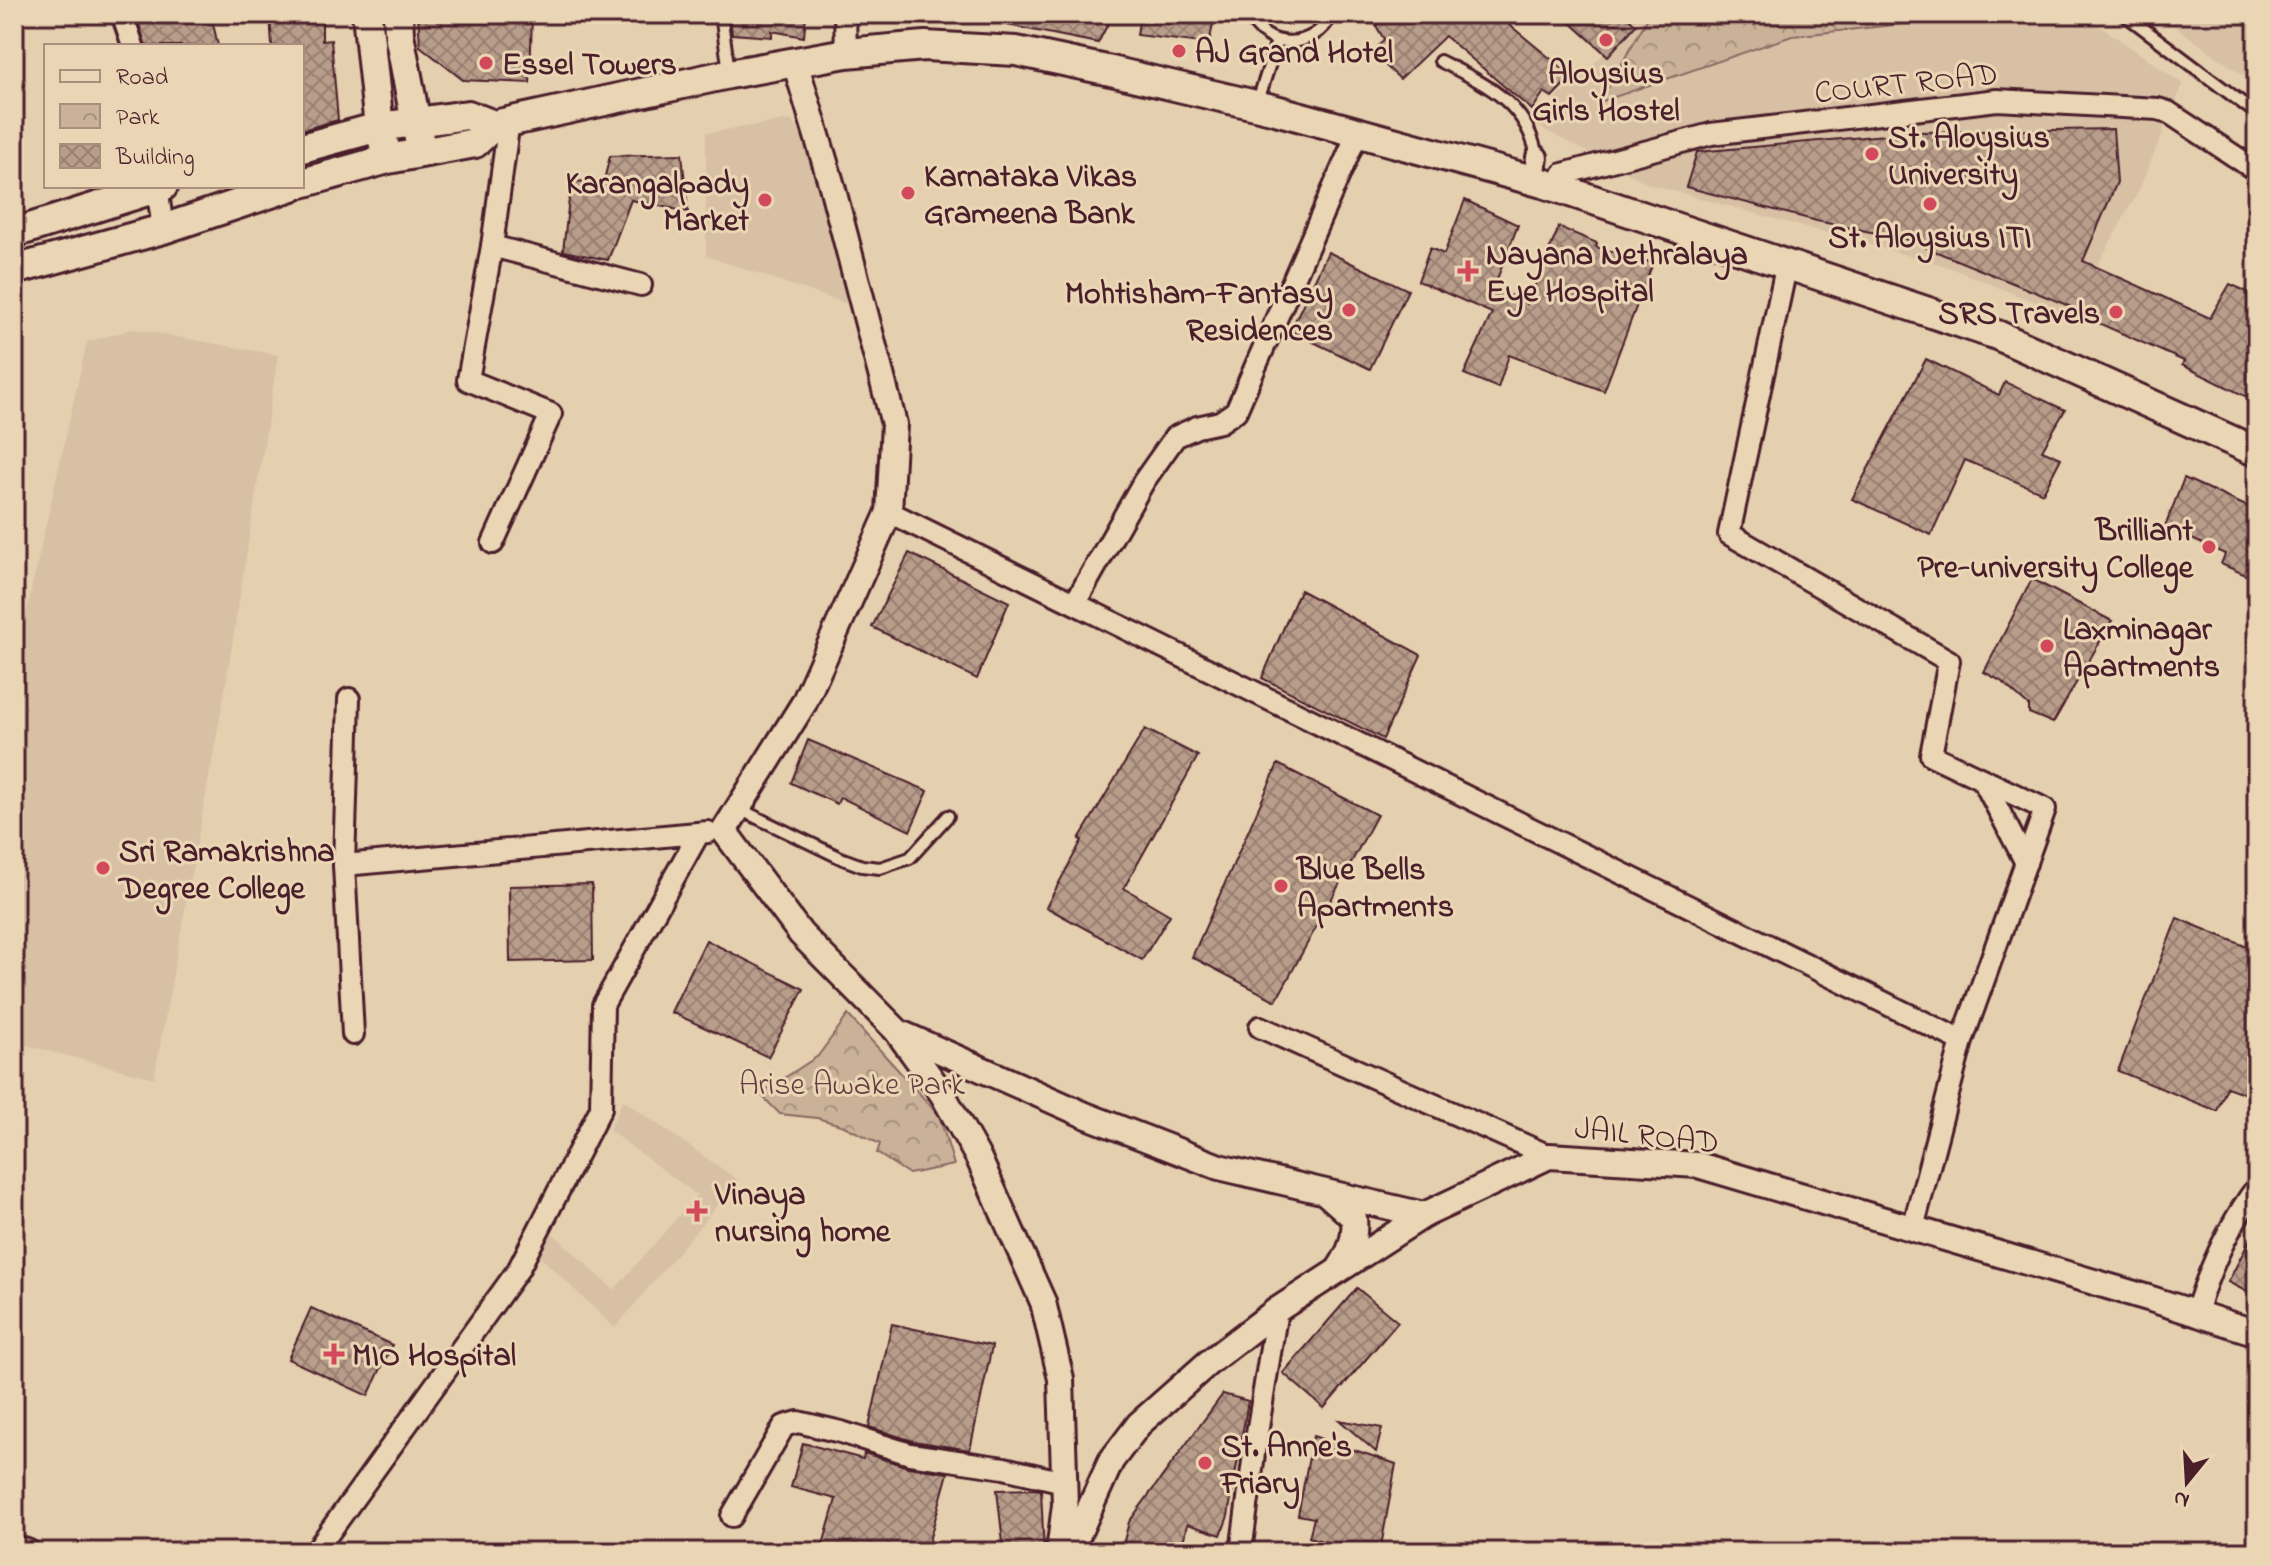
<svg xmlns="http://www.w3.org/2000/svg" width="2271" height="1566" font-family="'Indie Flower',sans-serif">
  <defs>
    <pattern id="park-crowns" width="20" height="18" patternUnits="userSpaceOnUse" patternTransform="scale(2)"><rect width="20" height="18" fill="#cab299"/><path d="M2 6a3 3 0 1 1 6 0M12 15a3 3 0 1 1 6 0" fill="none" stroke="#a6907d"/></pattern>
    <pattern id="building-cross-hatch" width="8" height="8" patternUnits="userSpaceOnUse" patternTransform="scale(2)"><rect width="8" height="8" fill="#b89d8a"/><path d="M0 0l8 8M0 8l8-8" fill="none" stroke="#987f71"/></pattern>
  </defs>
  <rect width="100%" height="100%" fill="#e4cfaf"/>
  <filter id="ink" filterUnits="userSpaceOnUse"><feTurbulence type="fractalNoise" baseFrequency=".0125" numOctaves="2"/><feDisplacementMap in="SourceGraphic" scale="16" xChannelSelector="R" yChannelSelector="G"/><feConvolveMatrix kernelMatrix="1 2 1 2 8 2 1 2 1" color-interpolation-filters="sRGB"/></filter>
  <g filter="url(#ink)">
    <g fill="#d7c0a4">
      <polygon points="1614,14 1650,14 1601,101 1792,36 1995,14 2083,14 2183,84 2138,192 2069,316 1946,266 1649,184 1531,123 1629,30"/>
      <polygon points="2157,14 2257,14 2257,85"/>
      <polygon points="791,120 809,143 854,306 706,256 706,133"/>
      <polygon points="133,329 278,355 224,695 154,1078 14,1042 14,667 87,342"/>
      <polygon points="623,1100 738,1180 615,1328 533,1250 547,1228 614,1290 697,1195 609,1130"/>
    </g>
    <g fill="url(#park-crowns)" stroke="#8a6862" stroke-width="2">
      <polygon points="1650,14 1995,14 1792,36 1600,102"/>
      <polygon points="848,1015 939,1115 954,1165 909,1174 877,1153 880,1144 844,1126 817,1118 780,1114 760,1094 818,1056"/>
    </g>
    <g fill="url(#building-cross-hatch)" stroke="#4a1f2b" stroke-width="2">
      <polygon points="158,14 211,14 218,46 146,46 137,18"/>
      <polygon points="270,14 322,14 322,41 331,40 338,120 302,130 302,46 272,46"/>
      <polygon points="418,14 532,14 530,83 463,80 420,46"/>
      <polygon points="729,14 806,14 804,37 772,31 772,37 732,34"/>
      <polygon points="998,14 1113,14 1098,43 997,23"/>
      <polygon points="1140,14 1215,14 1209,44 1137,35"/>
      <polygon points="1389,14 1496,14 1572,76 1552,97 1544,92 1532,110 1445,36 1400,79 1373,54 1384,39 1376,26"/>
      <polygon points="1561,14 1625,14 1636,25 1608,56"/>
      <polygon points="2113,129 2117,182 2083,261 2210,318 2230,284 2257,296 2257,402 2182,365 2184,361 2078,314 2079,310 1905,239 1817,221 1686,187 1697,152 1919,132"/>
      <polygon points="682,154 688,212 631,200 608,260 563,251 571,182 604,180 610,156"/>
      <polygon points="1465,200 1518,225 1494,287 1527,304 1559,227 1597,243 1596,247 1653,263 1604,391 1509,355 1498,388 1464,374 1492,313 1418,281 1430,248 1444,254"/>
      <polygon points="1328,252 1408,290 1370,369 1290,331"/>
      <polygon points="1926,359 1999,395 2005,382 2065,410 2042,450 2061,458 2043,493 1965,460 1931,535 1852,499"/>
      <polygon points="2184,478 2257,511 2257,580 2221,564 2225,554 2165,527"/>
      <polygon points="909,553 1009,602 977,679 872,627"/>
      <polygon points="2032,579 2112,621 2053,723 2029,713 2029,706 2001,681 1984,672"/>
      <polygon points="1300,590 1421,655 1383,739 1262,678"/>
      <polygon points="1145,729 1198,756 1124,888 1170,915 1142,960 1046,907 1082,840 1079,839"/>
      <polygon points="808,740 928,791 910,831 840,797 837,804 791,783"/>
      <polygon points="1278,764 1377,815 1276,1001 1192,957"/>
      <polygon points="592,884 593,960 510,962 509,886"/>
      <polygon points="2177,918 2257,951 2257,1098 2227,1087 2217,1111 2118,1071"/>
      <polygon points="706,940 804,989 768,1057 671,1012"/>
      <polygon points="2257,1226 2257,1297 2228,1282"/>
      <polygon points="1357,1288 1398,1322 1324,1408 1283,1373"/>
      <polygon points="311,1308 392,1345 368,1396 288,1359"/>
      <polygon points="892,1324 992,1346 970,1450 913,1441 869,1427"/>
      <polygon points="1223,1394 1248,1401 1228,1516 1221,1535 1187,1524 1181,1552 1121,1552 1129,1522"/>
      <polygon points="1339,1420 1382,1428 1376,1452"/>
      <polygon points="1313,1436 1396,1464 1380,1552 1334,1552 1324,1549 1325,1542 1309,1537 1314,1518 1298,1515"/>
      <polygon points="803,1443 863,1459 864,1453 908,1467 948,1473 926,1552 821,1552 836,1499 791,1487"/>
      <polygon points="1035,1489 1041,1490 1044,1552 1004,1552 997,1490"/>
    </g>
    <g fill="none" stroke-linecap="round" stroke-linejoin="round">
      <g stroke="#4a1f2b" stroke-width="16">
        <g id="service">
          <polyline points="721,14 729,72"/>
          <path d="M1249,14C1265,52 1315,50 1332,14"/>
          <polyline points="2124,14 2257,114"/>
          <path d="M1440,61C1485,84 1527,102 1537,157"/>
          <polyline points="1257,104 1277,41"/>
          <polyline points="739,809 843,859 862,866 880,868 910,858 948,816"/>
        </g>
      </g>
      <g stroke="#4a1f2b" stroke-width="26">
        <g id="minor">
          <polyline points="122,14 133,46"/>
          <polyline points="845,14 846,53"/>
          <polyline points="1534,180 1537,157"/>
          <polyline points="157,186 163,229"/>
          <polyline points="1557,188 1563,174 1711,134 1997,100 2158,109 2168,112 2257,171"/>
          <polyline points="492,246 641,285"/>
          <polyline points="1787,263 1729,534 1949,661 1931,755 2045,809 1962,1041 1913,1228"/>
          <polyline points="889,512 1962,1041"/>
          <polyline points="493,543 551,414 468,380 492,246 509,121"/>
          <polyline points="1075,603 1144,481 1175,437 1197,427 1220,422 1236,411 1358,132"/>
          <polyline points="349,699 344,865 353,1034"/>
          <polyline points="1983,780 2026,863"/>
          <polyline points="344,865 708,832"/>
          <polyline points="1260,1027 1549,1156"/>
          <path d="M2196,1312C2210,1267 2228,1226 2257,1187"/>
          <polyline points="732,1516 784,1426 798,1422 841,1432 910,1454 1004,1468 1064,1482"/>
          <polyline points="315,1552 518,1270 601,1108 603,1005 699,833"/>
          <polyline points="1241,1552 1255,1446 1277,1310"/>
        </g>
      </g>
      <g stroke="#4a1f2b" stroke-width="30">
        <g id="tertiary">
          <polyline points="795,62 832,186 894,424 889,512 804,703 724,831 801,934 898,1032 1085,1115 1219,1167 1424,1215"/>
          <polyline points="899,1034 943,1095 979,1159 1043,1302 1061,1379 1065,1505 1059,1552"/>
          <path d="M1327,1194L1354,1218C1356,1239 1350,1252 1339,1269"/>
          <polyline points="14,1548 27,1552"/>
          <polyline points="1070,1552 1111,1461 1139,1424 1208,1363 1277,1310 1424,1215 1549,1156 1698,1165 2148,1298 2257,1333"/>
        </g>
      </g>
      <g stroke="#4a1f2b" stroke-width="34">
        <g id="secondary">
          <polyline points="367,14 379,127 384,144"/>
          <polyline points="398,14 399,34 419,139"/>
          <polyline points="302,148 379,127 468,115 494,125 729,74 846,53 925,46 1016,51 1111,71 1272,109 1543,183 1997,335 2257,452"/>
          <polyline points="302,183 388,159 475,143 494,125"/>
          <polyline points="14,233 163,186"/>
          <polyline points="14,270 163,229 292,186"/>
        </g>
      </g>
      <use href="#service" stroke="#ead6b4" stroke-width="10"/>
      <use href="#minor" stroke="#ead6b4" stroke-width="20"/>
      <use href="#tertiary" stroke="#ead6b4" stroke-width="24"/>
      <use href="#secondary" stroke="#ead6b4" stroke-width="28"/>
    </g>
  </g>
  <g fill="#d1495b" stroke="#ead6b4" stroke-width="3">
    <circle cx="1606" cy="40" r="8"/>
    <circle cx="1179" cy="51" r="8"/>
    <circle cx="486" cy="63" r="8"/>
    <circle cx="1872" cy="154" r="8"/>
    <circle cx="908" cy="193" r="8"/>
    <circle cx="765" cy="200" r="8"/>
    <circle cx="1930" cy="204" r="8"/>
    <path d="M1464 259h8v8h8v8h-8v8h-8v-8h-8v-8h8z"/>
    <circle cx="1349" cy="310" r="8"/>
    <circle cx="2116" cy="312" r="8"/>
    <circle cx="2209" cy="547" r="8"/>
    <circle cx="2047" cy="646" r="8"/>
    <circle cx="103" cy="868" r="8"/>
    <circle cx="1281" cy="886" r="8"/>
    <path d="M693 1199h8v8h8v8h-8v8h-8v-8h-8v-8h8z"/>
    <path d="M330 1342h8v8h8v8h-8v8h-8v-8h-8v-8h8z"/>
    <circle cx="1205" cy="1463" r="8"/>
  </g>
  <g text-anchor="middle" stroke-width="6" stroke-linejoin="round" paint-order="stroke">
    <g font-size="32" font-weight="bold" fill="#4a1f2b" stroke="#ead6b4" text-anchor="start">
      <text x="1195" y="62">AJ Grand Hotel</text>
      <text x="502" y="74">Essel Towers</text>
      <text x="1606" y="83" text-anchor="middle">Aloysius<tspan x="1606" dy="37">Girls Hostel</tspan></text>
      <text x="1888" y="147">St. Aloysius<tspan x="1888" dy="37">University</tspan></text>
      <text x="924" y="186">Karnataka Vikas<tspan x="924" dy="37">Grameena Bank</tspan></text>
      <text x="749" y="193" text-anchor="end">Karangalpady<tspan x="749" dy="37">Market</tspan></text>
      <text x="1930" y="247" text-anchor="middle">St. Aloysius ITI</text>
      <text x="1486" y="264">Nayana Nethralaya<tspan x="1486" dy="37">Eye Hospital</tspan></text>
      <text x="1333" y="303" text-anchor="end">Mohtisham-Fantasy<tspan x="1333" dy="37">Residences</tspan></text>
      <text x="2100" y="323" text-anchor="end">SRS Travels</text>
      <text x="2193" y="540" text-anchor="end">Brilliant<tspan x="2193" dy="37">Pre-university College</tspan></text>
      <text x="2063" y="639">Laxminagar<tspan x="2063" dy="37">Apartments</tspan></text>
      <text x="119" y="861">Sri Ramakrishna<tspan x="119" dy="37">Degree College</tspan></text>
      <text x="1297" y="879">Blue Bells<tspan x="1297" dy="37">Apartments</tspan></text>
      <text x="715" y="1204">Vinaya<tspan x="715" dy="37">nursing home</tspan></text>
      <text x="352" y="1365">MIO Hospital</text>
      <text x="1221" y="1456">St. Anne's<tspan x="1221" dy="37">Friary</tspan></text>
    </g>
    <g font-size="32" fill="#4a1f2b" stroke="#ead6b4">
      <text transform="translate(1906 82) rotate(-6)" y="11">COURT ROAD</text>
      <text transform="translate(1647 1134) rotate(6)" y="11">JAIL ROAD</text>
    </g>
    <g font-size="32" fill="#643c41" stroke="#ead6b4">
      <text x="852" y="1094">Arise Awake Park</text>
    </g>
  </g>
  <rect width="2271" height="1566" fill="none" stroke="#ead6b4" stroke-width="48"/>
  <rect x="24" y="24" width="2223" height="1518" fill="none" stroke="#4a1f2b" stroke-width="3" filter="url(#ink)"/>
  <rect x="44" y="44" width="260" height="144" fill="#ead6b4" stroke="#aa8d7d" stroke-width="2"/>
  <rect x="60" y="70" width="40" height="12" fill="#ead6b4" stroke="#aa8d7d" stroke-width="2"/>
  <text x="116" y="84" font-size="24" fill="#4a1f2b">Road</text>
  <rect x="60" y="104" width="40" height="24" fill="url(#park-crowns)" stroke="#aa8d7d" stroke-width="2"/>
  <text x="116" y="124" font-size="24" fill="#4a1f2b">Park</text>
  <rect x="60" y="144" width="40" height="24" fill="url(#building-cross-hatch)" stroke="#aa8d7d" stroke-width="2"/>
  <text x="116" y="164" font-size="24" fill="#4a1f2b">Building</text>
  <g transform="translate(2187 1482) rotate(198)" stroke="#ead6b4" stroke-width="6" paint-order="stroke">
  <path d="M0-6L14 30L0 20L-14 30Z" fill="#4a1f2b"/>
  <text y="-12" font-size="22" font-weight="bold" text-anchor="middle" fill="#4a1f2b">N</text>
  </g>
</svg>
